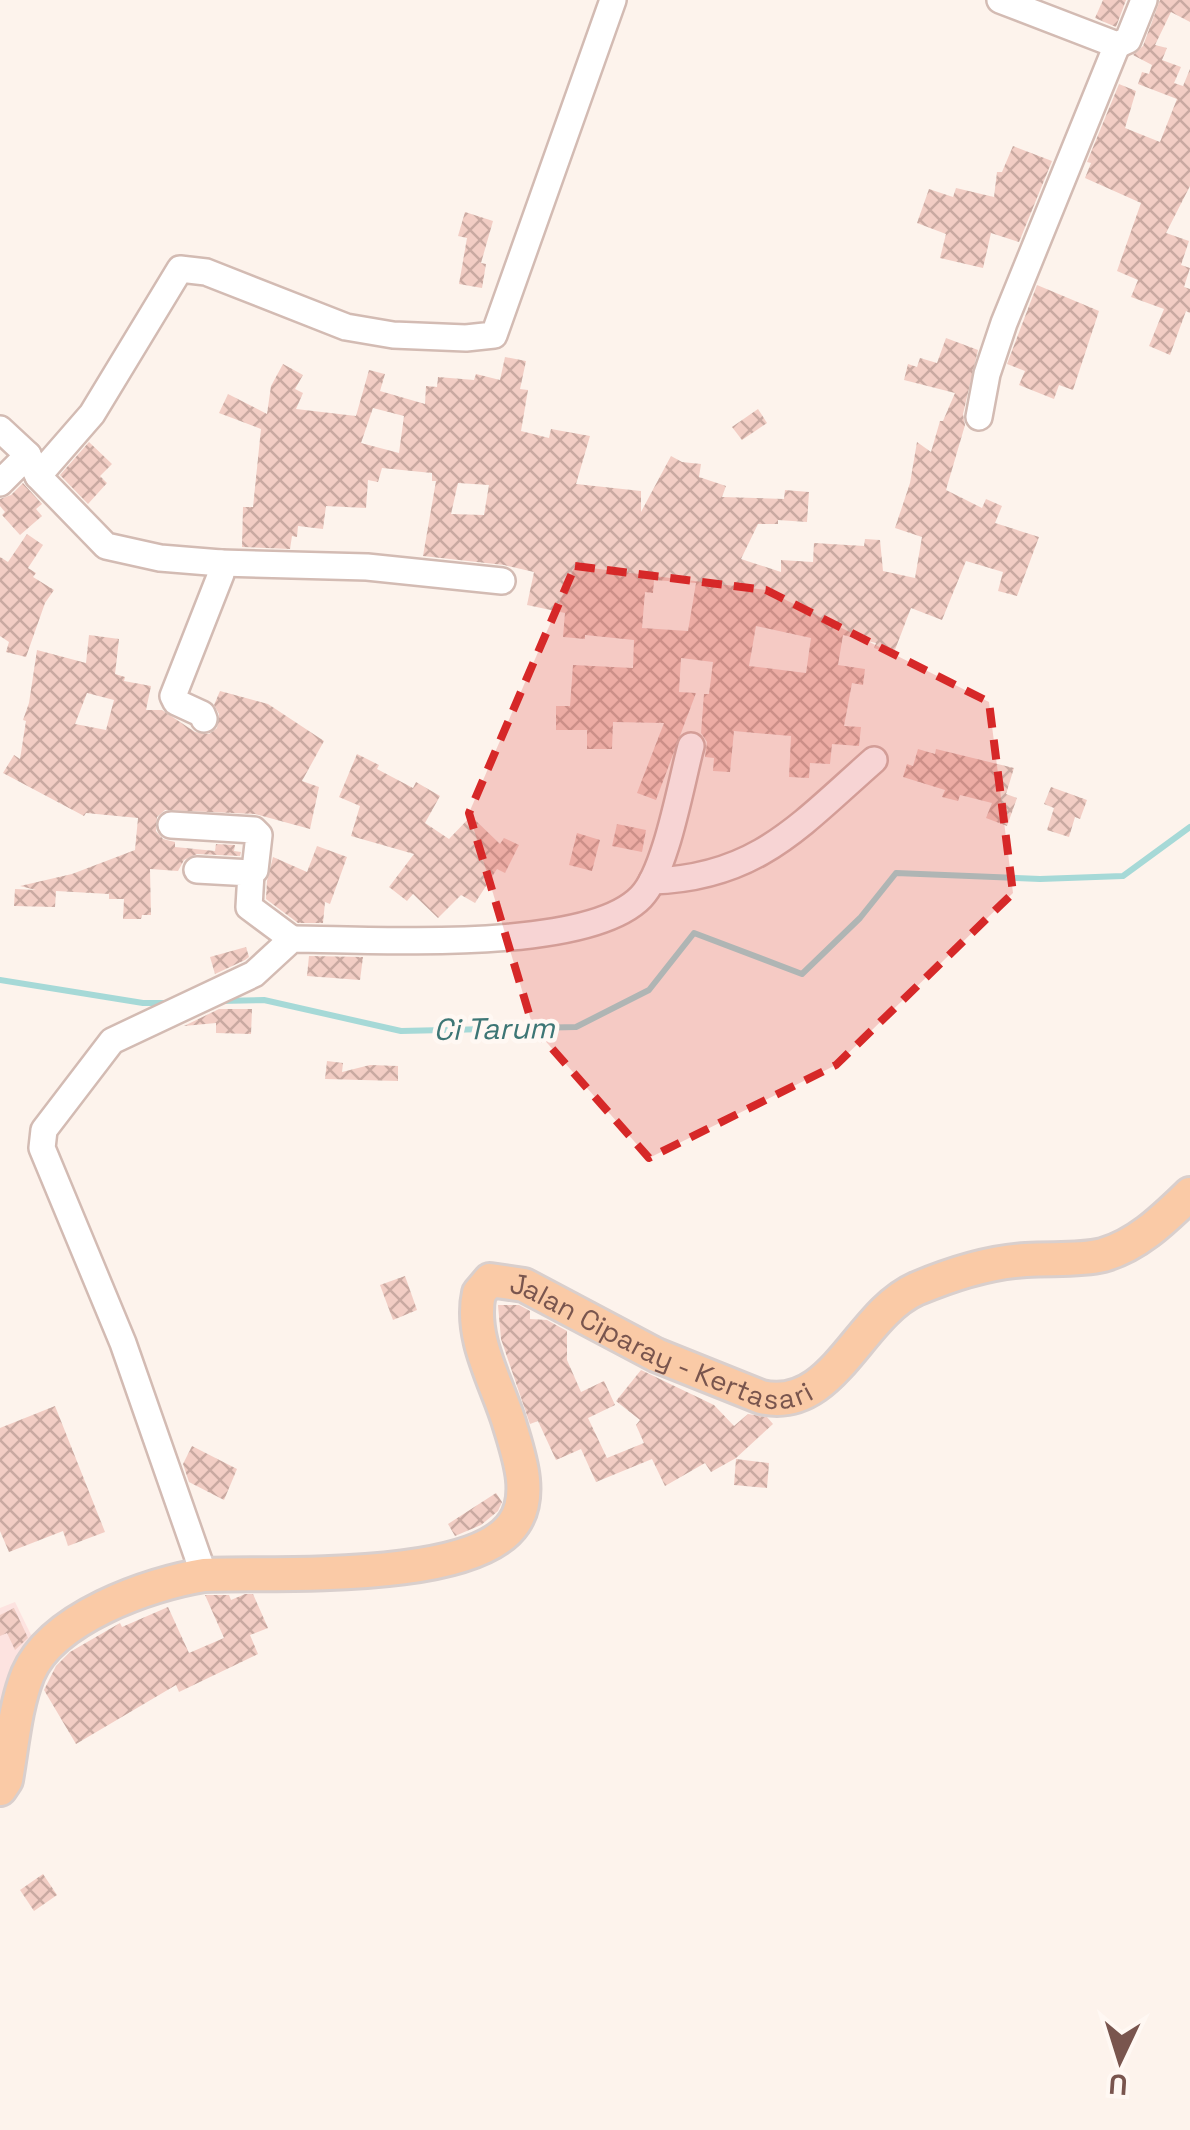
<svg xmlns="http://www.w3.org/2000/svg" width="1190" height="2130" font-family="'Space Grotesk',sans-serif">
  <defs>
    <pattern id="building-cross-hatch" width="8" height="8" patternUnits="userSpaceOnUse" patternTransform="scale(2.5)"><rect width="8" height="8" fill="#f2cdc4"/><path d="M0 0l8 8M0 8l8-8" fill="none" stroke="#c9a9a1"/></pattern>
  </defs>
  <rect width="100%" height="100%" fill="#fdf3ec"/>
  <polygon fill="#fde3e0" points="15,1602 35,1643 0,1756 0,1608"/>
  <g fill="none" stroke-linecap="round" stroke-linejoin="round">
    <g stroke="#a6d9d7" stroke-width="6">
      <polyline points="0,980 143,1003 172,1003"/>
      <polyline points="219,1001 264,1000 401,1031 576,1027 649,990 694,933 802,974 860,918 896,873 1040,879 1123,876 1190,827"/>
    </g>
  </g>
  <g fill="url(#building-cross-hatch)" fill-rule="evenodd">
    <polygon points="1103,0 1126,0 1116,27 1095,18"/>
    <polygon points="1160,0 1190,0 1190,22 1171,12 1155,45 1167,48 1162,60 1181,67 1174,83 1183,86 1190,69 1190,186 1166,233 1189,241 1181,265 1190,268 1184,287 1190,289 1190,313 1186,311 1170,355 1149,346 1164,309 1131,297 1138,280 1117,271 1141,203 1085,178 1091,163 1087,162 1119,84 1136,91 1125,128 1160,142 1177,99 1138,84 1142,72 1149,74 1152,65 1133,55 1143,46"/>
    <polygon points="1013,146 1052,161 1019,242 991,233 983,268 940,258 946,234 917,223 929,189 953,197 956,188 994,197 997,172 1002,172"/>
    <polygon points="465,212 493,221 481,263 486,264 482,288 459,284 467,238 458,236"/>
    <polygon points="1037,285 1099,311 1073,390 1059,385 1054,399 1019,385 1025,371 1007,364"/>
    <path d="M946,338L978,350L963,414L965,425L946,490L982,508L986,499L1002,506L995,523L1039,537L1017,596L998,591L1003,572L966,561L942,620L911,608L893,655L874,648L876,643L843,635L838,665L865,669L863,685L852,683L844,726L861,727L859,746L832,744L830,764L810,763L809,778L789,777L791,736L734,731L730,772L713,771L714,758L705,757L707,742L701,733L704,694H709L713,662L681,658L679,692L696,693L656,800L637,793L664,723L613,722L612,749H587V730H556V706H570L573,665L633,668L634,640L585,635V639L563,637L565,613L527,605L534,572L504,565L423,556L436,481H432V473L382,468L378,482L368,480L366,508L326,506L323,529L298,526L297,537L292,536L290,549L242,547L243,507H253L261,429L219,413L228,394L267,414L271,386L283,364L303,375L295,389L303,393L296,409L356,416L369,370L385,374L380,391L425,404L426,386L437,387L438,377L474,380L476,374L500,380L505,357L526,361L520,389L528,390L521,431L549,438L551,429L590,436L576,484L641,491V512L671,456L682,462L701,464L699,477L726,486L722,497L784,499L785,490L809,492L807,522L778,520V524H758L741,559L781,572V560L813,562L814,543L864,546L865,539L880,540L883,571L915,578L922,537L895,528L910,483L917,442L931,452L940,421H943L955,393L904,380L908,364L917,367L920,358L937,363ZM373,408L404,416L399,453L361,443ZM458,483L489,485L484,515L451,514ZM654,580L696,583L688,631L642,628L645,592L653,593ZM756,626L811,638L806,673L749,666Z"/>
    <polygon points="758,409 767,423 742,440 732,427"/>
    <polygon points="89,442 112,464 100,476 107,483 88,504 60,475"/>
    <polygon points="23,483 42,504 36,509 42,516 20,535 2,515 5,512 0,506 0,499 11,495"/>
    <polygon points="27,534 43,545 28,568 36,573 33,577 54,590 45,603 26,657 6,652 9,642 0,636 0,557 8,562"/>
    <path d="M89,635L119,639L115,674L125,677L124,681L151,686L146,710H162L195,732L209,734L217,728L219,714L214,705L220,691L268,704L324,741L302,781L319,787L310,829L255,814L165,810L157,817L156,831L163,839L175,842V847L215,851L216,844L235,845L234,851L241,852L240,856L197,854L184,860L178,871L150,869L151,915H142L141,919H123L124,899H109V894L56,891L55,907L14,906L15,889L36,890L20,886L72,874L135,850L138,818L86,813L84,816L3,773L14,755L20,759L26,721L23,720L29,703L37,650L86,663ZM87,693L114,700L106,730L75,724Z"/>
    <polygon points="918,749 935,754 936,749 1014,768 1006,794 1017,798 1007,826 986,818 992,803 960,795 958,801 942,797 945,790 903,777 907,764 913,766"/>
    <polygon points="357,754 379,765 377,769 413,788 416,782 440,796 425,823 449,839 471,816 500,844 504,838 519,845 505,873 497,869 475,903 461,895 438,918 413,894 407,901 389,887 414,854 351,836 360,806 339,797"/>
    <polygon points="1051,787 1087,800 1080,819 1075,817 1069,837 1047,830 1054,808 1044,804"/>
    <polygon points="617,824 646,830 642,852 612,846"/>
    <polygon points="577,833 600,840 592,871 569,865"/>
    <polygon points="317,846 347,857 330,904 325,902 323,923 298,923 266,899 267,881 273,857 307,872"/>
    <polygon points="246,947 249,957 245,960 215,974 210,957"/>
    <polygon points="309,956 363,957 360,980 307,976"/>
    <polygon points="219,1009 252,1009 251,1034 216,1033 216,1023 184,1026"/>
    <polygon points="327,1061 343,1063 342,1072 370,1065 398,1066 398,1081 325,1079"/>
    <polygon points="405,1276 417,1310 393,1320 380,1285"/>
    <polygon points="498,1305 519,1305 530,1311 530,1319 547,1320 567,1331 567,1360 581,1392 604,1381 615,1405 588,1418 607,1458 644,1443 636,1425 640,1420 616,1401 641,1370 714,1405 734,1426 748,1414 767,1417 773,1424 736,1458 711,1472 705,1463 665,1486 652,1459 596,1482 581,1449 556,1460 538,1421 530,1424 501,1339"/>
    <polygon points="55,1406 105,1532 68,1546 63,1531 9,1552 0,1531 0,1428"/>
    <polygon points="192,1446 237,1469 224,1500 189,1482 183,1464"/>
    <polygon points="736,1459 769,1463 767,1488 734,1485"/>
    <polygon points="496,1493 502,1502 498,1511 481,1525 455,1536 448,1524"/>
    <polygon points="245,1594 253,1594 268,1628 250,1635 258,1654 179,1692 176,1685 76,1744 44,1690 56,1666 70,1652 120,1623 122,1627 168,1607 189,1653 224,1638 205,1595 229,1595 231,1600"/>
    <polygon points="14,1608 28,1638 15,1650 7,1633 0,1636 0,1615"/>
    <polygon points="43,1874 57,1895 34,1911 20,1890"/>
  </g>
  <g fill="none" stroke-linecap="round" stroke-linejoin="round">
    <g stroke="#d3bbb3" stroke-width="30">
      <g id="minor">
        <polyline points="1000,0 1117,45 1128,40 1144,0"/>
        <polyline points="979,417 987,374 1004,323 1117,45"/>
        <polyline points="0,429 28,455"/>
        <polyline points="38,476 92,414 180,269 206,272 346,327 393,335 466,338 494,335 613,0"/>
        <polyline points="0,483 28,455 38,476 106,546 160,558 221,563 221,574 173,696 176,702 202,714 204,719"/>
        <polyline points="221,563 367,567 502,581"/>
        <polyline points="171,825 254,830 259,835 255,870 251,873"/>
        <polyline points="197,870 251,873 249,907 292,939"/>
        <path d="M652,881C757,878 800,825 874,760"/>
        <path d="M204,1575L123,1343L42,1148L44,1130L112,1041L254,974L292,939C371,939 586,954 641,897C666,872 681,783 691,746"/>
      </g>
    </g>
    <g stroke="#d9cfcd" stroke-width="38">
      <g id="major">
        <path id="s1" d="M0,1789L6,1780C12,1746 15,1706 28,1674C52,1618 148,1584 204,1575C273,1572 474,1584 514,1523C533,1495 519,1456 510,1426C498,1384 469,1339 479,1293L490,1280L524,1285L656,1355L761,1397C833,1414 858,1315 916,1289C949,1275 990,1262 1026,1260C1052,1258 1078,1261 1103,1255C1138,1245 1164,1219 1190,1194"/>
      </g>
    </g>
    <use href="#minor" stroke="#fff" stroke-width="25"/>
    <use href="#major" stroke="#facaa6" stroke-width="32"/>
  </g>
  <path fill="#d62828" fill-opacity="0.2" stroke="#d62828" stroke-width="8" stroke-dasharray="20 12" stroke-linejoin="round" d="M575,566L766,590L989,702L1013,893L836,1065L649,1158L533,1027L469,813Z"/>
  <g text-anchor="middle" stroke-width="9" stroke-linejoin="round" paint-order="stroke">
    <g font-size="28" fill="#79554e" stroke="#fff8f3">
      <text dy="10" stroke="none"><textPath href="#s1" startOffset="1090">Jalan Ciparay - Kertasari</textPath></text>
    </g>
    <g font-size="30" font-style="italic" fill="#3d7675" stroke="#fff8f3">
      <text transform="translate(494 1029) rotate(-1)" y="10">Ci Tarum</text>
    </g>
  </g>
  <g transform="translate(1120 2060) rotate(184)" stroke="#fff8f3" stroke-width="8" paint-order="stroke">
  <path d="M0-8L18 38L0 25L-18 38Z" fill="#79554e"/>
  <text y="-15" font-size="28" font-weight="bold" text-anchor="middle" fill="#79554e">U</text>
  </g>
</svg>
